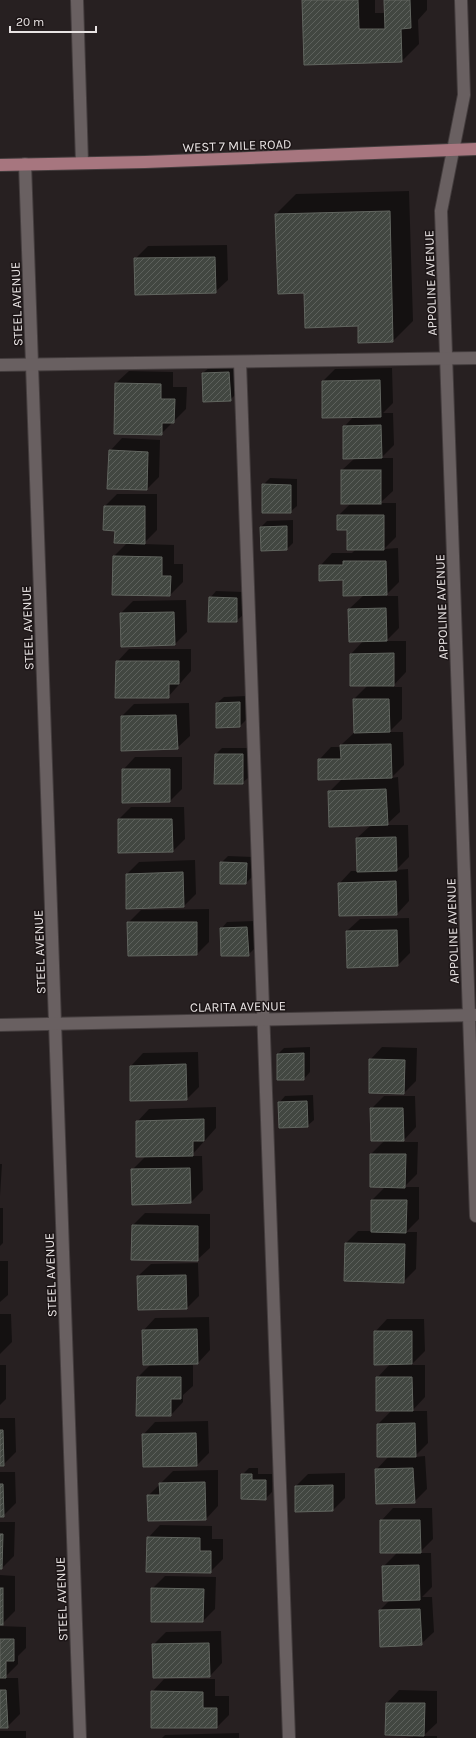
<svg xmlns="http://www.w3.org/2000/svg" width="476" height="1738" font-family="Karla,sans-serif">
  <defs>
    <pattern id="building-hatch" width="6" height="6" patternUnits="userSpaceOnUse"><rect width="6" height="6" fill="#424741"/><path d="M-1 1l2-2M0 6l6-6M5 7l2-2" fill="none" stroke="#5d615c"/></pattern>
  </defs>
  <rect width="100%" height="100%" fill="#272021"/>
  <g fill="#0007">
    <polygon points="303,0 375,0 375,13 385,13 385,0 427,0 427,10 418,20 419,44 402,61"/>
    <polygon points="409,191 413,321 393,341 359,325 305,292 276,214 296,194"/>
    <polygon points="227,245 228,280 215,292 135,259 148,246"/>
    <polygon points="236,366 237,393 230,400 203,373 210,367"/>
    <polygon points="392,368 393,403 383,413 393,413 394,445 381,458 393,458 393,491 380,503 396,503 396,537 384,549 398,548 399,582 385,596 398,596 399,628 386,641 406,641 406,672 392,687 402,687 402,719 389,732 403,732 404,765 391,778 398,777 400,812 386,825 408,825 409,857 396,870 408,869 409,901 397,914 339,884 351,871 358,871 357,838 371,825 329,792 342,779 319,760 331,747 341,747 341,745 355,732 354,699 368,685 351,685 351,654 364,640 349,609 364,595 344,579 320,566 332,553 352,553 356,549 348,529 338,516 351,503 342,503 342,470 355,458 344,427 354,416 323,381 335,369"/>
    <polygon points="129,371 173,372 173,387 187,387 186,409 161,434 116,383"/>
    <polygon points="122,438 160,440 159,477 147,489 110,451"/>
    <polygon points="270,478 297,479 297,506 290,512 263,485"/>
    <polygon points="117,494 157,494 157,530 143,544 174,545 174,564 183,564 183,582 170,595 113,594 114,556 127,543 116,530 105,506"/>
    <polygon points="293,520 293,543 287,549 261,527 267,521"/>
    <polygon points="216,591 243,592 243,615 236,621 210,598"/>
    <polygon points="186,600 187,632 175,644 121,613 133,601"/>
    <polygon points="129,649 191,649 191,671 168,697 117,662"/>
    <polygon points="246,696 246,720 240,726 217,703 224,697"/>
    <polygon points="189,703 190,736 177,748 122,716 134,704"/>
    <polygon points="222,748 249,748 249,777 242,783 216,754"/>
    <polygon points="135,757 182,757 182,789 170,801 123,770"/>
    <polygon points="131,807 184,807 185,839 173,851 118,820"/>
    <polygon points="228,856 253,857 252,877 246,883 221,863"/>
    <polygon points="195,860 196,894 184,906 127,874 139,862"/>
    <polygon points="209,909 209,942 197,954 128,923 141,910"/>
    <polygon points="409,918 410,953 398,965 347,931 360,919"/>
    <polygon points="254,921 255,948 248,955 221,929 227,922"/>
    <polygon points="310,1047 310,1072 304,1079 278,1054 284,1048"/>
    <polygon points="382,1047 417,1048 416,1081 404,1093 370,1060"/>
    <polygon points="198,1052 199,1087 187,1099 131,1100 131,1066 143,1053"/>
    <polygon points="313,1095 314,1120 307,1126 279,1103 285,1096"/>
    <polygon points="384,1096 415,1096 416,1127 404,1140 397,1140 397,1142 418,1142 417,1174 404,1187 419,1187 419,1219 406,1232 417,1232 416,1269 403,1282 346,1243 358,1231 372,1231 372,1200 386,1186 371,1154 385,1140 371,1109"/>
    <polygon points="216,1107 216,1128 191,1156 202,1156 203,1190 191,1202 132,1170 146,1156 137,1122 149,1109"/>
    <polygon points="0,1164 2,1164 0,1196"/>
    <polygon points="0,1208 3,1208 3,1243 0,1246"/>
    <polygon points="145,1213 210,1214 210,1248 197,1260 133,1225"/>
    <polygon points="0,1261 8,1261 8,1295 0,1302"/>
    <polygon points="198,1263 199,1296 187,1308 138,1276 151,1264"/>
    <polygon points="0,1314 11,1314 12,1342 0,1354"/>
    <polygon points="209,1317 210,1350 198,1363 171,1363 171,1365 193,1365 193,1386 183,1395 183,1402 171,1415 138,1377 151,1364 143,1331 155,1318"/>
    <polygon points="387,1319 424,1319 425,1351 411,1365 425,1365 425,1397 412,1411 427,1411 428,1443 414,1457 425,1456 427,1489 414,1502 376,1470 389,1456 378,1424 392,1410 377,1378 390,1364 375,1332"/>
    <polygon points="0,1365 6,1365 6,1399 0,1405"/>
    <polygon points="0,1418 15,1418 16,1452 3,1465 0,1465"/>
    <polygon points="208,1421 209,1453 197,1465 143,1435 155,1422"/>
    <polygon points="249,1468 258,1468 258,1474 272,1474 272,1492 265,1499 242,1475"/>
    <polygon points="218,1470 218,1506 206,1519 148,1496 173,1471"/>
    <polygon points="0,1472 15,1472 16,1503 3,1516 0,1516"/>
    <polygon points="345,1473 345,1498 333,1510 296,1486 308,1474"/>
    <polygon points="393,1508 432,1508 433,1539 419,1553 431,1553 432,1587 422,1597 432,1597 434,1632 421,1644 380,1610 390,1600 383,1567 398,1552 381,1521"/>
    <polygon points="0,1522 15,1522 14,1556 2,1568 0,1568"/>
    <polygon points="160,1525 212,1526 212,1539 223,1539 223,1559 210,1572 148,1538"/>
    <polygon points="0,1575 15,1576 15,1611 2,1624 0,1624"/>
    <polygon points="165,1576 216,1577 215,1609 203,1621 152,1589"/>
    <polygon points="0,1626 26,1627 26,1648 18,1656 18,1664 4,1678 18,1678 20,1714 7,1727 0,1727"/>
    <polygon points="221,1631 222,1663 210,1676 153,1645 166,1632"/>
    <polygon points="164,1679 215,1679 215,1696 229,1696 229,1715 217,1727 152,1692"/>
    <polygon points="399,1690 437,1691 437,1723 423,1736 437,1736 437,1738 404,1738 413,1737 413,1735 386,1734 387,1703"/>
    <rect x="0" y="1731" width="26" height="7"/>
    <polygon points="239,1733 239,1738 162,1738 165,1735"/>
  </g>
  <g fill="url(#building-hatch)" stroke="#61655f">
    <polygon points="302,0 358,0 359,29 385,29 384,0 410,0 411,28 401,29 402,62 304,65"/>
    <polygon points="390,211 393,342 358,343 358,326 305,328 304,293 278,294 275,214"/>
    <polygon points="215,257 216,293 135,295 134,258"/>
    <polygon points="229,372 231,401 203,402 202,373"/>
    <polygon points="380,380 381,417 322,418 322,381"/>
    <polygon points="115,383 161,384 161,399 175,399 174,423 162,423 162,435 114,434"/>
    <polygon points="381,425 382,458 343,459 343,426"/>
    <polygon points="109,450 148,452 147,490 107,489"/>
    <rect x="341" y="470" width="40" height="34"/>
    <polygon points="262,484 291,485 291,513 262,513"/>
    <polygon points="104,506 145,506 145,544 114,543 115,531 103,530"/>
    <polygon points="337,515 384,515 384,550 347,550 347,530 337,530"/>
    <polygon points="287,526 287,550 261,551 260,527"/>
    <polygon points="113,556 162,557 162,576 171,576 170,596 112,595"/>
    <polygon points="343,561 386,561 387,595 343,596 343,580 319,581 319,565 343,565"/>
    <polygon points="209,597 237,598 237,622 208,622"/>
    <polygon points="386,608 387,641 349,642 348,609"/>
    <polygon points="174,612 175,645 121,647 120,613"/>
    <polygon points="394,653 394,686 350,686 350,654"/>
    <polygon points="116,661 179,661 179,684 169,684 169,698 115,698"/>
    <polygon points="353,699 389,699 390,732 354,733"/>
    <polygon points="240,702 240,727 216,728 216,703"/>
    <polygon points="176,715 178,749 121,751 121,716"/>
    <polygon points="391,744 392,778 318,780 318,759 341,759 340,745"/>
    <polygon points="215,754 243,754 243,784 214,784"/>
    <polygon points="122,769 170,769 170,802 122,803"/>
    <polygon points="386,789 388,825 329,827 328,791"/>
    <polygon points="118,819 172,819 173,852 118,853"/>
    <polygon points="396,837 397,871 357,872 356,838"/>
    <polygon points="220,862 247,863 246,884 220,884"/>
    <polygon points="183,872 184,907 126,909 126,874"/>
    <polygon points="396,881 397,915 339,916 338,883"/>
    <polygon points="127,922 197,922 197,955 128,956"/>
    <polygon points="247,927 249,956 221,956 220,928"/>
    <polygon points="397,930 398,966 347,968 346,931"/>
    <polygon points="304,1053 304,1080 277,1080 277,1054"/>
    <polygon points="369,1059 405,1060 404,1094 369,1093"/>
    <polygon points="186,1064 187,1100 130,1101 130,1066"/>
    <polygon points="307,1101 308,1127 279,1128 278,1102"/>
    <polygon points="370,1108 403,1108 404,1141 371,1141"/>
    <polygon points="204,1119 204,1141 193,1141 193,1156 136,1157 136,1121"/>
    <polygon points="370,1154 406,1154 405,1188 370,1187"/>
    <polygon points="190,1168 191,1203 132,1205 131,1169"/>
    <polygon points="371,1200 407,1200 406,1233 371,1232"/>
    <polygon points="132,1225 198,1226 198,1261 131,1260"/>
    <polygon points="345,1243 405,1244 404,1283 344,1281"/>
    <polygon points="186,1275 187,1309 138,1310 137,1276"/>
    <polygon points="197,1329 198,1364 143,1365 142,1330"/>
    <polygon points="374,1331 412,1331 412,1364 374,1365"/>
    <polygon points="137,1377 181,1377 181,1399 171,1399 171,1416 136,1416"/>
    <polygon points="376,1377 412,1377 413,1411 376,1411"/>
    <polygon points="415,1423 416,1457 377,1457 377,1424"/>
    <polygon points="0,1430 3,1430 4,1466 0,1466"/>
    <polygon points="196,1433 197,1466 143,1467 142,1434"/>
    <polygon points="413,1468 415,1503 376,1504 375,1469"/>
    <polygon points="241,1474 252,1474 252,1480 266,1480 266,1500 241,1499"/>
    <polygon points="205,1482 206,1520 148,1521 147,1495 160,1495 159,1483"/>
    <polygon points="0,1484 3,1484 4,1517 0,1517"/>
    <polygon points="333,1485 333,1511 295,1512 295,1486"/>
    <polygon points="380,1520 420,1520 421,1553 380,1553"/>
    <polygon points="0,1534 3,1534 2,1569 0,1569"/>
    <polygon points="147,1537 200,1538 200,1551 211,1551 211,1573 146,1572"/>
    <polygon points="419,1565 420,1600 383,1601 382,1566"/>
    <rect x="0" y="1588" width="3" height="37"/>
    <polygon points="151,1588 204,1589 203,1622 151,1622"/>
    <polygon points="420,1609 422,1645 380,1647 379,1610"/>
    <polygon points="0,1639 14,1639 14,1661 6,1661 6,1678 0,1678"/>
    <polygon points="209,1643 210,1677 153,1678 152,1644"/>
    <polygon points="0,1690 6,1690 8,1728 0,1728"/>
    <polygon points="151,1691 203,1692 203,1708 217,1708 217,1728 151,1728"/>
    <polygon points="386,1703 425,1703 424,1736 385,1735"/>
  </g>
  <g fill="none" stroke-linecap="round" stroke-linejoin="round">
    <g stroke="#443d3e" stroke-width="14">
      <g id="minor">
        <polyline points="77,0 82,163"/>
        <polyline points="461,0 464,95 441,211 476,1216"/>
        <polyline points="25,164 80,1738"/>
        <polyline points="240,362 289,1738"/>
        <polyline points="0,365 476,358"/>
        <polyline points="0,1025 476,1015"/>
      </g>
    </g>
    <g stroke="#443d3e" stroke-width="14">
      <polyline id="major" points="0,165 145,162 476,149"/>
    </g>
    <use href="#minor" stroke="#696061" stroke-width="12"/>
    <use href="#major" stroke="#a7767f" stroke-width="12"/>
  </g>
  <g text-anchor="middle" stroke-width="3" stroke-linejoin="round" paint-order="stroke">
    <g font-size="13" fill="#e8e3e3" stroke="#1d1617">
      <text transform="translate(237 145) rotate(-2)" y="5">WEST 7 MILE ROAD</text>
      <text transform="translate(430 283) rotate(-92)" y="5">APPOLINE AVENUE</text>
      <text transform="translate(16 304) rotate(-92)" y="5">STEEL AVENUE</text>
      <text transform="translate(441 607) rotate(-92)" y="5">APPOLINE AVENUE</text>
      <text transform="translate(27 628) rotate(-92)" y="5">STEEL AVENUE</text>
      <text transform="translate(452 931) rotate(-92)" y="5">APPOLINE AVENUE</text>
      <text transform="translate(39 952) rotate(-92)" y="5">STEEL AVENUE</text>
      <text transform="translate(238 1006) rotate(-1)" y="5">CLARITA AVENUE</text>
      <text transform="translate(50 1275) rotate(-92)" y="5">STEEL AVENUE</text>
      <text transform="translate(61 1599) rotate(-92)" y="5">STEEL AVENUE</text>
    </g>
  </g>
  <path d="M10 26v6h86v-6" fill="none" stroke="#e8e3e3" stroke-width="2"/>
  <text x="16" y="26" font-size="12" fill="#e8e3e3" stroke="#1d1617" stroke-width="3" paint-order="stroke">20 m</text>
</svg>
